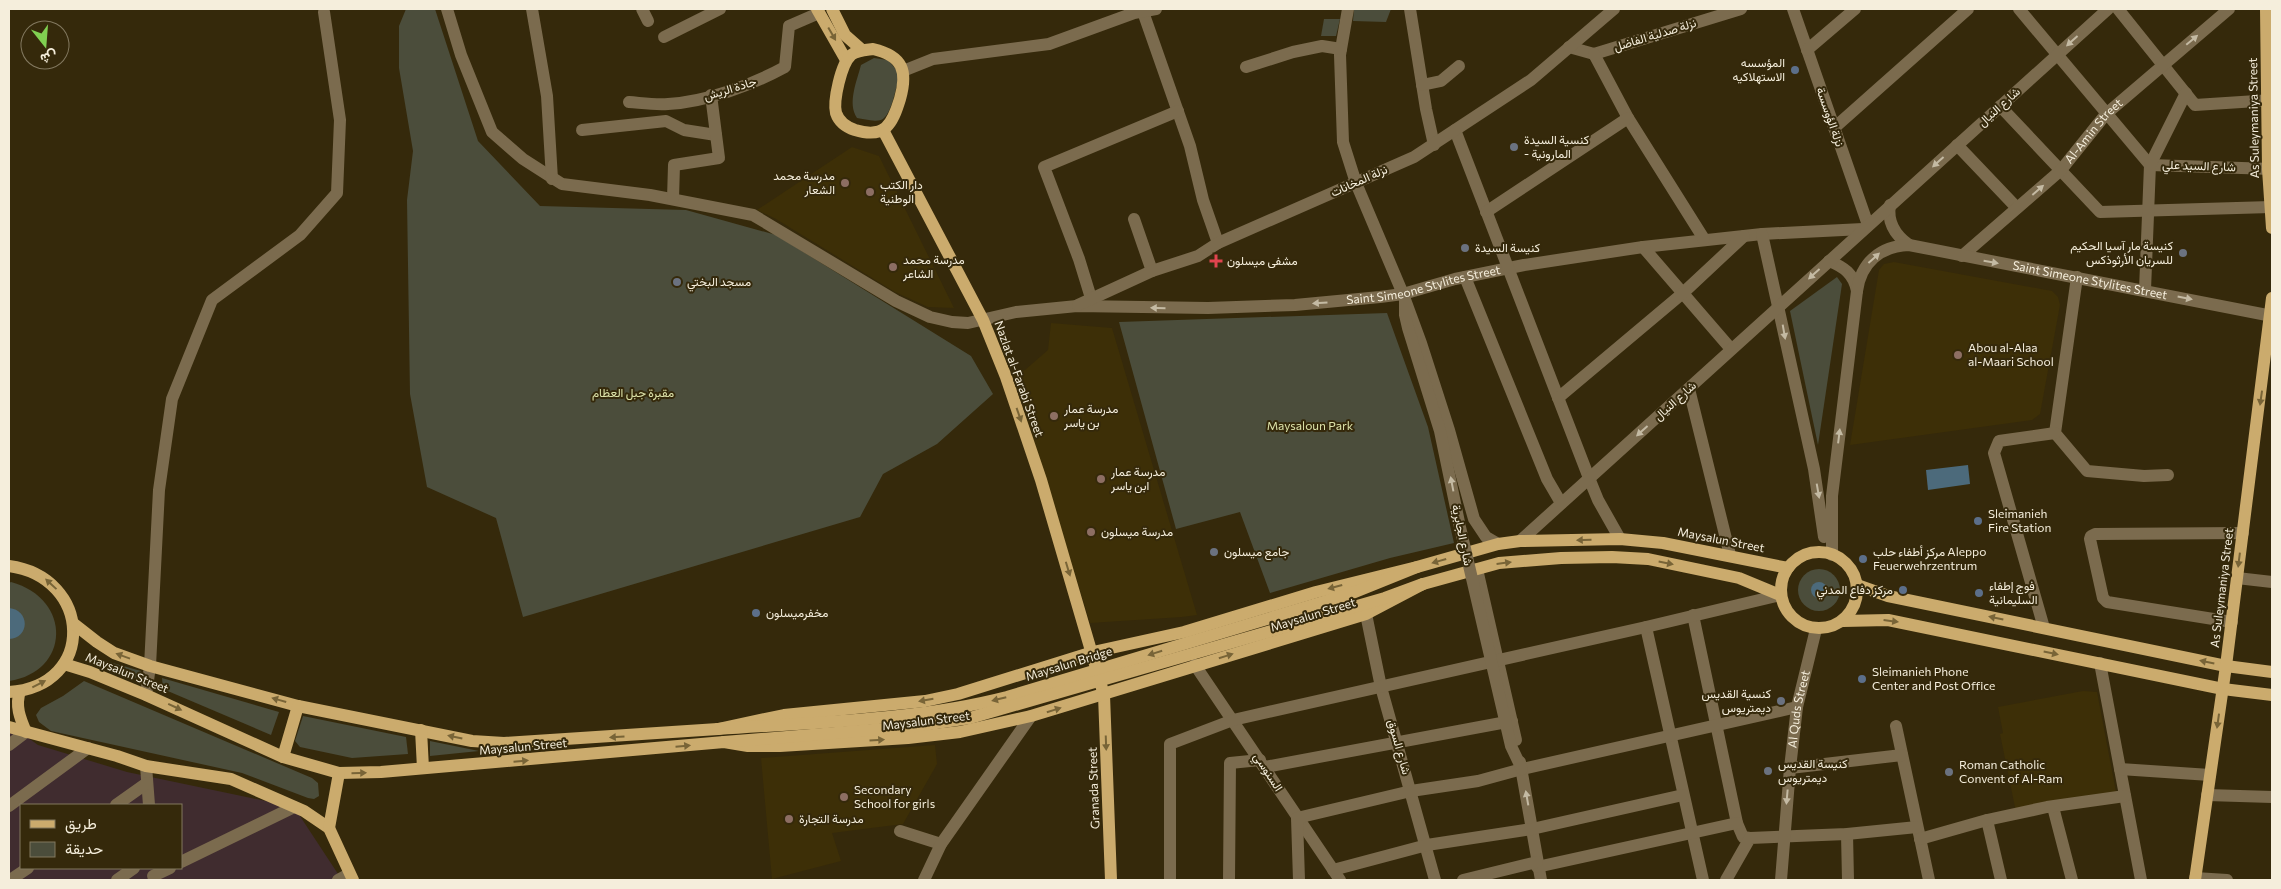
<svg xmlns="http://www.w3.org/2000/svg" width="2281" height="889" font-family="Commissioner,Vazirmatn,sans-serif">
  <rect width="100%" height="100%" fill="#35290b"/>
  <path fill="#402c2f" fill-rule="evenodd" d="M9,724L38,745L127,772L294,807L342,880H9ZM21,805H181V868H21Z"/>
  <g fill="#3d2f07">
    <polygon points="852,147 879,156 954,308 928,307 895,292 776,219 757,210"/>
    <polygon points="1894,262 2052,291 2058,297 2060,305 2040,414 2032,420 1850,445 1879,270 1884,264"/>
    <polygon points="1051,323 1112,328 1197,615 1182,617 1090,623 1013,373 1025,370 1048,350"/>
    <polygon points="2083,691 2097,692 2116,792 2016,812 2000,734 2003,733 1998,707"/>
    <polygon points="935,745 937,764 903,824 832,833 841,861 772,879 761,758"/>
  </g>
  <g fill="#4b4d3b">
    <polygon points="406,9 435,9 478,141 540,206 686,210 776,235 971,356 993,394 937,444 883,474 860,517 523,617 496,518 427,487 410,394 407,200 413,151 399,68 399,26"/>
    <polygon points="1354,9 1391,9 1386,22 1353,21"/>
    <polygon points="1324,19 1340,19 1336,36 1321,36"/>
    <path d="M874,58L888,60L900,74C896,85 892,116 881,120C873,122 864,119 857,118C847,103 857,81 861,65Z"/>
    <polygon points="1837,277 1842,284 1818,445 1790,311"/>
    <polygon points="1387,313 1428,427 1454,543 1390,558 1270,593 1240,512 1176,529 1119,322"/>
    <circle cx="1819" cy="590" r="21"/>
    <path d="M11,582C73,599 70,672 9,681V583Z"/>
    <polygon points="95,658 141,671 139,680 92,663"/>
    <polygon points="162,678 279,712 271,735 163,689"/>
    <polygon points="84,681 312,778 318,783 319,796 314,799 308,798 242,773 51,731 39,722 36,715 41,708 63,696"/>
    <polygon points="303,716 406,737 408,754 352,758 300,747 295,741"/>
    <polygon points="430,741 479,751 430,756"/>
  </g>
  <g fill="#4c6a7b">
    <polygon points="1968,465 1970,484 1928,490 1926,470"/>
    <circle cx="1819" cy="590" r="8"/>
    <path d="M9,608C30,610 30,638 9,639Z"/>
  </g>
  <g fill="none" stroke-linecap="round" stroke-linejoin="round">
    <g stroke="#7b6b4e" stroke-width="12">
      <path id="s1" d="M447,9L461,55L492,132L523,159L562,184L650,195L753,215L896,301L930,317L952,322L968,323L1016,312L1077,306L1208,308L1295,305L1380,297L1403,294L1455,279L1524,265L1643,247L1762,234L1863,229"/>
      <polyline points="532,9 547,96 552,179"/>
      <polyline points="642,9 648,21"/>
      <polyline points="1142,9 1190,146 1203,200 1218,243"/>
      <polyline points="1348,9 1340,55 1343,142 1356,183 1403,294 1421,343 1449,430 1474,519 1486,537 1498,544"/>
      <polyline points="1410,9 1426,109 1434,145"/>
      <polyline points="1793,9 1868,225"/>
      <polyline points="2019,9 2150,165 2272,169"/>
      <polyline points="2118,9 2195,105 2272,100"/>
      <polyline points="664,37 720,9"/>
      <polyline points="1569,47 1594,54 1741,9"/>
      <polyline points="1807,50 1855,9"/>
      <polyline points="1594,54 1628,118 1704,239"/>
      <polyline points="1246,67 1293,52 1322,46 1341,49"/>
      <polyline points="903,71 933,59 1049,44 1134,13 1156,9"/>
      <polyline points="1422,85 1441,81 1459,66"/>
      <path d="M629,102C642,103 655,105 668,104C706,102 752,85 785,67L789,26L819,13"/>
      <polyline points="2000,106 2100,212 2271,207"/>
      <polyline points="1834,128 1968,9"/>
      <polyline points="582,130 666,121 684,130 716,135"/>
      <polyline points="1455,130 1589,478 1598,500 1620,539"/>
      <polyline points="1957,145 2017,208"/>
      <polyline points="673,199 674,165 719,158 711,95"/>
      <path d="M1890,205C1887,222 1895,235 1909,245"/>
      <polyline points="1486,212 1628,118"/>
      <polyline points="1134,219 1152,271"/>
      <polyline points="1762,234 1814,469 1824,537"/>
      <polyline points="1643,247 1731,349"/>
      <path id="s2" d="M1962,256L2061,170L2106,114L2229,9"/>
      <path d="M1829,261C1844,267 1854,274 1857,291"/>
      <polyline points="1465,277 1547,479 1561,503"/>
      <polyline points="2077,277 2055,433 2087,471 2144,476 2168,475"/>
      <polyline points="2145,290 2150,165 2186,93"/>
      <polyline points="1091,298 1079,259 1044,167 1178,111"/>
      <polyline points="1078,305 1152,271 1198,256 1218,243 1414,157 1531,80 1614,9"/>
      <polyline points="1689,389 1730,555"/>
      <polyline points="1558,398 1683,293 1744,236"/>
      <polyline points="1520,541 2108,9"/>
      <path id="s3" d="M1832,555V496L1857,291C1861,263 1880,246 1909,245L2272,316"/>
      <polyline points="1477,569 1516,740"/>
      <polyline points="2237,578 2272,582"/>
      <polyline points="1366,614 1381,687 1435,880"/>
      <polyline points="1693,615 1737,823 1743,837 1750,838"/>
      <polyline points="2232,622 2107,602 2103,598 2090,539 2091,536 2095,534 2243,533"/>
      <polyline points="1646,627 1703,880"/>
      <polyline points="2044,628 1994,453 1999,441 2055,433"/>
      <polyline points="2100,663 2141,880"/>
      <polyline points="1195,665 1340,880"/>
      <polyline points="146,695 150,666 159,490 172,399 212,300 300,235 337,193 340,120 324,12"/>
      <polyline points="1896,726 1929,880"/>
      <polyline points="9,745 26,732"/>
      <polyline points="1520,762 1541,880"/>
      <polyline points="146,766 149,805"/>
      <polyline points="1265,767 1512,721"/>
      <polyline points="1790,768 1902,755"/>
      <polyline points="2120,769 2210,775"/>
      <polyline points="2207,795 2272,797"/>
      <polyline points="116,805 147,783"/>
      <polyline points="9,806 88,748"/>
      <polyline points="2053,807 2072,880"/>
      <polyline points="1987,820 2001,880"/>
      <polyline points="900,831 941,844"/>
      <polyline points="1847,834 1848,880"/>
      <polyline points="1920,839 1987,820 2047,807 2125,796"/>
      <polyline points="181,862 294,807"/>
      <polyline points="1537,867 1737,823"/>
      <polyline points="1333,870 1427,845 1532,829 1683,795"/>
      <polyline points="153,876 170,868"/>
      <polyline points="2195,878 2227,880"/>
      <polyline points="10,880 28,868"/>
      <polyline points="117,880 134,868"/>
      <polyline points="338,880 349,874"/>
      <polyline points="924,880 941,844 1031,716"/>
      <polyline points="1170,880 1170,744 1233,720 1646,627 1780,595"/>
      <polyline points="1229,880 1230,763 1260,760"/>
      <polyline points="1299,880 1297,818 1411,791 1478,781 1522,769 1797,707"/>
      <polyline points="1463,880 1537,862"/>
      <polyline points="1726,880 1750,838 1847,834 1917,827"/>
      <path id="s4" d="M1781,880L1790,768L1797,707L1816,629"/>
    </g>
    <g stroke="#cbab6d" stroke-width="12">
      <polyline points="817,9 846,60"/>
      <polyline points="832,9 845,35 862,50"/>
      <polyline points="2266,9 2268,169 2272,228"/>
      <path d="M873,49C903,56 908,71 900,99C892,125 885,139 855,130C846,127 839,122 836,113C833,101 841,64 851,55C857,50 865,50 873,49Z"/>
      <polyline points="883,130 983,320 1006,377 1041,480 1104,695 1111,880"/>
      <circle cx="1819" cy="590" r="38"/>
      <path d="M9,566C92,577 97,686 9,692"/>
      <polyline points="1857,585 1888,596 2226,666 2272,672"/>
      <polyline points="1843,621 1888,620 2223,689 2272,695"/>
      <polyline points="74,624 97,642 114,653 150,666 298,706 472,741 504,743 718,729 784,715 925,701 958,694 1093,652 1184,632 1316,592 1417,567 1498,544 1520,541 1620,539 1663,543 1788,568"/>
      <polyline points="64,664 90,672 146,695 283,757 339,773 381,772 724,742 748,746 780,746 908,738 960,732 1031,716 1366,614 1423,584 1499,563 1561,558 1612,557 1648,559 1739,578 1780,595"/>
      <path d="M20,691C15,706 20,718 26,732"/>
      <polyline points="9,727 117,756 146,766 231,779 304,811 329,828 353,880"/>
      <polyline points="421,730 423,768"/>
      <polyline points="283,757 298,706"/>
      <polyline points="329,828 339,773"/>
      <polyline points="2195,880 2226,666 2272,298"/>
    </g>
    <polyline stroke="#7b6b4e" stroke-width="12" points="1405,300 1405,315 1408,328 1440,431 1460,527 1511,746 1522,769"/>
    <g stroke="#cbab6d" stroke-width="12">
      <path d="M718,729C815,722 913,721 1007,697L1350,594L1417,567"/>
      <polyline points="724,742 909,727 970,718 1385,598 1423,584"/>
    </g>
  </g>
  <defs><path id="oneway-solid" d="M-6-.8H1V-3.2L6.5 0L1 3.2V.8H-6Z" transform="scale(1.25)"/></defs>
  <g fill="#786437">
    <use href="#oneway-solid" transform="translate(832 34) rotate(60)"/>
    <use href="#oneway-solid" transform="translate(2261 398) rotate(98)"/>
    <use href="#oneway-solid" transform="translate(1019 415) rotate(71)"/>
    <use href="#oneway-solid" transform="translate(1584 540) rotate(178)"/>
    <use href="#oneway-solid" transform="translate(2239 560) rotate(97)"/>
    <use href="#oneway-solid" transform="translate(1439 561) rotate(164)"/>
    <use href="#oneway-solid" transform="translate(1504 563) rotate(-7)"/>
    <use href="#oneway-solid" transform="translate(1666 563) rotate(11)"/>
    <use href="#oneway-solid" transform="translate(1068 569) rotate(73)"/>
    <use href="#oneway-solid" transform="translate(51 584) rotate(-137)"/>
    <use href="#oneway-solid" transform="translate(1335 587) rotate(165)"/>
    <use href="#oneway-solid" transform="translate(1996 618) rotate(-168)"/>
    <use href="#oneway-solid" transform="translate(1891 621) rotate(7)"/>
    <use href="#oneway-solid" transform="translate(1155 653) rotate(163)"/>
    <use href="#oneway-solid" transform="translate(2051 653) rotate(12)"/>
    <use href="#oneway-solid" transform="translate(123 656) rotate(-160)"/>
    <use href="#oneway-solid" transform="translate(1226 656) rotate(-17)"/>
    <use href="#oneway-solid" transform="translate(2207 662) rotate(-168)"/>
    <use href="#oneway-solid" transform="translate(39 684) rotate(-27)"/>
    <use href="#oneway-solid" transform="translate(999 699) rotate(166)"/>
    <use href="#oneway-solid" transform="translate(279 700) rotate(-164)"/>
    <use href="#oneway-solid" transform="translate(926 700) rotate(170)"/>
    <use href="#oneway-solid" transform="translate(175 707) rotate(25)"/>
    <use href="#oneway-solid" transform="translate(1054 710) rotate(-17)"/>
    <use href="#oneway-solid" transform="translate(2218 721) rotate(98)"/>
    <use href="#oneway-solid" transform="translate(455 737) rotate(-168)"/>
    <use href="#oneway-solid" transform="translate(617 737) rotate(177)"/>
    <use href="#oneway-solid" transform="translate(877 740) rotate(-4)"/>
    <use href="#oneway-solid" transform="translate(1106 743) rotate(88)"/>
    <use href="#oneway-solid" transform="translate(683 746) rotate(-5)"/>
    <use href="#oneway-solid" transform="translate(521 761) rotate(-5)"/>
    <use href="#oneway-solid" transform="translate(359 773) rotate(-1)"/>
  </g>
  <g fill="#c4baa3">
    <use href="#oneway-solid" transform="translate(2192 40) rotate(-40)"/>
    <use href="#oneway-solid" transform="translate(2072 41) rotate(138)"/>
    <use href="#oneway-solid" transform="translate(1938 162) rotate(138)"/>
    <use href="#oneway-solid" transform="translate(2038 190) rotate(-41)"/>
    <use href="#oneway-solid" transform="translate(1874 258) rotate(-42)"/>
    <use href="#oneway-solid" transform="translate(1991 262) rotate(10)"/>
    <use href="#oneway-solid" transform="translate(1814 274) rotate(138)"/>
    <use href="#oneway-solid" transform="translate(2185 298) rotate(11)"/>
    <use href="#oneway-solid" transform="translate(1320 303) rotate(176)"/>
    <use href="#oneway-solid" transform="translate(1158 308) rotate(-179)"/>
    <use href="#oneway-solid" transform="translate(1784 332) rotate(80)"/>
    <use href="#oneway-solid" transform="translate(1642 431) rotate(138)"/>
    <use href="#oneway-solid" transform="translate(1839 436) rotate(-83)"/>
    <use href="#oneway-solid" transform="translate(1452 484) rotate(-101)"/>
    <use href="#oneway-solid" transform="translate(1818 491) rotate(80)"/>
    <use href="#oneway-solid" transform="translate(1787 797) rotate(95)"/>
    <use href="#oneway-solid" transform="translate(1527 798) rotate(-100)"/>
  </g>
  <g fill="#5c6f8a" stroke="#35290b" stroke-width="2">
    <circle cx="1795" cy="70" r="5"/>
    <circle cx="1978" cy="521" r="5"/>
    <circle cx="1863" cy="559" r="5"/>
    <circle cx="1903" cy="590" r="5"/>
    <circle cx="1979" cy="593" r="5"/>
    <circle cx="756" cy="613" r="5"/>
    <circle cx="1862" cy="679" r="5"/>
  </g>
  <g fill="#6b7280" stroke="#35290b" stroke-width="2">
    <circle cx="1514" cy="147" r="5"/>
    <circle cx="1465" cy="248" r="5"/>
    <circle cx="2183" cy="253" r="5"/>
    <circle cx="677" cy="282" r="5"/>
    <circle cx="1214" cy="552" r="5"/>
    <circle cx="1781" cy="701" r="5"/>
    <circle cx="1768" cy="771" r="5"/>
    <circle cx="1949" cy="772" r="5"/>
  </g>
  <g fill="#8d6e63" stroke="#35290b" stroke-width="2">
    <circle cx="845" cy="183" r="5"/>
    <circle cx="870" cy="192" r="5"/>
    <circle cx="893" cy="267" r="5"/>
    <circle cx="1958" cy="355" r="5"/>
    <circle cx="1054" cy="416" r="5"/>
    <circle cx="1101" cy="479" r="5"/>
    <circle cx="1091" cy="532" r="5"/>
    <circle cx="844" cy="797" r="5"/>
    <circle cx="789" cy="819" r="5"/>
  </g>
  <path fill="#e0444e" stroke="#35290b" stroke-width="2" d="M1213.5 253.5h5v5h5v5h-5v5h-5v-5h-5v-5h5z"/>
  <g text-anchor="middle" stroke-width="4" stroke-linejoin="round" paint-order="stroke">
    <g font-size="12" fill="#f5eedc" stroke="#35290b">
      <text transform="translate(1655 35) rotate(-17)" y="4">نزلة صدلية الفاضل</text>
      <text transform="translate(730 89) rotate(-17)" y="4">جادة الريش</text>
      <text transform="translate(1999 107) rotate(-42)" y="4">شارع النيال</text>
      <text transform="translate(1830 117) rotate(71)" y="4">نزلة الؤوسسة</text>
      <text transform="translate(2254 118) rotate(-91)" y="4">As Suleymaniya Street</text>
      <text dy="4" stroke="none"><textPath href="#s2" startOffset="182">Al-Amin Street</textPath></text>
      <text transform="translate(2199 166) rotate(2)" y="4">شارع السيد علي</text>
      <text transform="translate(1359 181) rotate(-24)" y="4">نزلة المخانات</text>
      <text dy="4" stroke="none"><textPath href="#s3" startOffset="526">Saint Simeone Stylites Street</textPath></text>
      <text dy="4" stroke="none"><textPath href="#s1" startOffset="1114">Saint Simeone Stylites Street</textPath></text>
      <text transform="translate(1019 379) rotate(70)" y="4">Nazlat al-Farabi Street</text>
      <text transform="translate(1675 401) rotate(-42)" y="4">شارع النيال</text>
      <text transform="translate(1462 535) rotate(78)" y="4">شارع الجابرية</text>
      <text transform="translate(1721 540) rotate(11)" y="4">Maysalun Street</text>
      <text transform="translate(2222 588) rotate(-83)" y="4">As Suleymaniya Street</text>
      <text transform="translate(1313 615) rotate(-17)" y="4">Maysalun Street</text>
      <text transform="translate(1069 664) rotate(-17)" y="4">Maysalun Bridge</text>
      <text transform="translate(127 673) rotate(22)" y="4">Maysalun Street</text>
      <text dy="4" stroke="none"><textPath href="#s4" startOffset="172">Al Quds Street</textPath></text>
      <text transform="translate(926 721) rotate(-7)" y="4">Maysalun Street</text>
      <text transform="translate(523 747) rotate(-5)" y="4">Maysalun Street</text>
      <text transform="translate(1399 747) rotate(74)" y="4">شارع السوق</text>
      <text transform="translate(1268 772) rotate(57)" y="4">السنوسي</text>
      <text transform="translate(1094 788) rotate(-92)" y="4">Granada Street</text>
    </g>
    <g font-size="12" fill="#f5eedc" stroke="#35290b" text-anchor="start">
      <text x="1785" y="67" text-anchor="end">المؤسسه<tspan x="1785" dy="14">الاستهلاكيه</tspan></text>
      <text x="1524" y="144">كنسية السيدة<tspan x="1524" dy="14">- المارونية</tspan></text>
      <text x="835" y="180" text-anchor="end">مدرسة محمد<tspan x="835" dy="14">الشعار</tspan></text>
      <text x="880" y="189">دار الكتب<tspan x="880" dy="14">الوطنية</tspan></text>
      <text x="2173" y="250" text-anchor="end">كنيسة مار آسيا الحكيم<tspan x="2173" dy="14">للسريان الأرثوذكس</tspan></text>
      <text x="1475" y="252">كنيسة السيدة</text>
      <text x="903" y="264">مدرسة محمد<tspan x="903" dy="14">الشاعر</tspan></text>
      <text x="1227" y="265">مشفى ميسلون</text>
      <text x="687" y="286">مسجد البختي</text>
      <text x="1968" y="352">Abou al-Alaa<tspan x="1968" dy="14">al-Maari School</tspan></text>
      <text x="1064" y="413">مدرسة عمار<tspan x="1064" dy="14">بن ياسر</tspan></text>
      <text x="1111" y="476">مدرسة عمار<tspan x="1111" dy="14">ابن ياسر</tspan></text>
      <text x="1988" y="518">Sleimanieh<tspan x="1988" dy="14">Fire Station</tspan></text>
      <text x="1101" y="536">مدرسة ميسلون</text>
      <text x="1224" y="556">جامع ميسلون</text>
      <text x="1873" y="556">مركز أطفاء حلب Aleppo<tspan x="1873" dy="14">Feuerwehrzentrum</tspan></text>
      <text x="1989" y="590">فوج إطفاء<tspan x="1989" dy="14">السليمانية</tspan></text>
      <text x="1893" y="594" text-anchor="end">مركز دفاع المدني</text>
      <text x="766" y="617">مخفرميسلون</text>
      <text x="1872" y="676">Sleimanieh Phone<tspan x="1872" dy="14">Center and Post Office</tspan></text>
      <text x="1771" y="698" text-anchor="end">كنسية القديس<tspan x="1771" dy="14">ديمتريوس</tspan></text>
      <text x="1778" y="768">كنيسة القديس<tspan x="1778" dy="14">ديمتريوس</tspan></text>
      <text x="1959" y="769">Roman Catholic<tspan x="1959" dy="14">Convent of Al-Ram</tspan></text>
      <text x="854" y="794">Secondary<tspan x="854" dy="14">School for girls</tspan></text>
      <text x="799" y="823">مدرسة التجارة</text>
    </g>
    <g font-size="12" fill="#dde3aa" stroke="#35290b">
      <text x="633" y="397">مقبرة جبل العظام</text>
      <text x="1310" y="430">Maysaloun Park</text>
    </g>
  </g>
  <rect width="2281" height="889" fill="none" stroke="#f5eedc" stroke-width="20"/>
  <rect x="20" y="804" width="162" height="65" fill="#35290b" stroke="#82785f"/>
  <rect x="30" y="820" width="25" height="8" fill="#cbab6d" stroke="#82785f"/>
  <text x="65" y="829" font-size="15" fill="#f5eedc">طريق</text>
  <rect x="30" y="842" width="25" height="15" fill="#4b4d3b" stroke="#82785f"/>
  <text x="65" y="854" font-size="15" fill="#f5eedc">حديقة</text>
  <g transform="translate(45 45) rotate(163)"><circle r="24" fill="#35290b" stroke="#82785f"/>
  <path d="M0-4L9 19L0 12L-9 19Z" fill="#80d051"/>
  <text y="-8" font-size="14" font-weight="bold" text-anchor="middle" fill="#f5eedc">ش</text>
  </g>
</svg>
